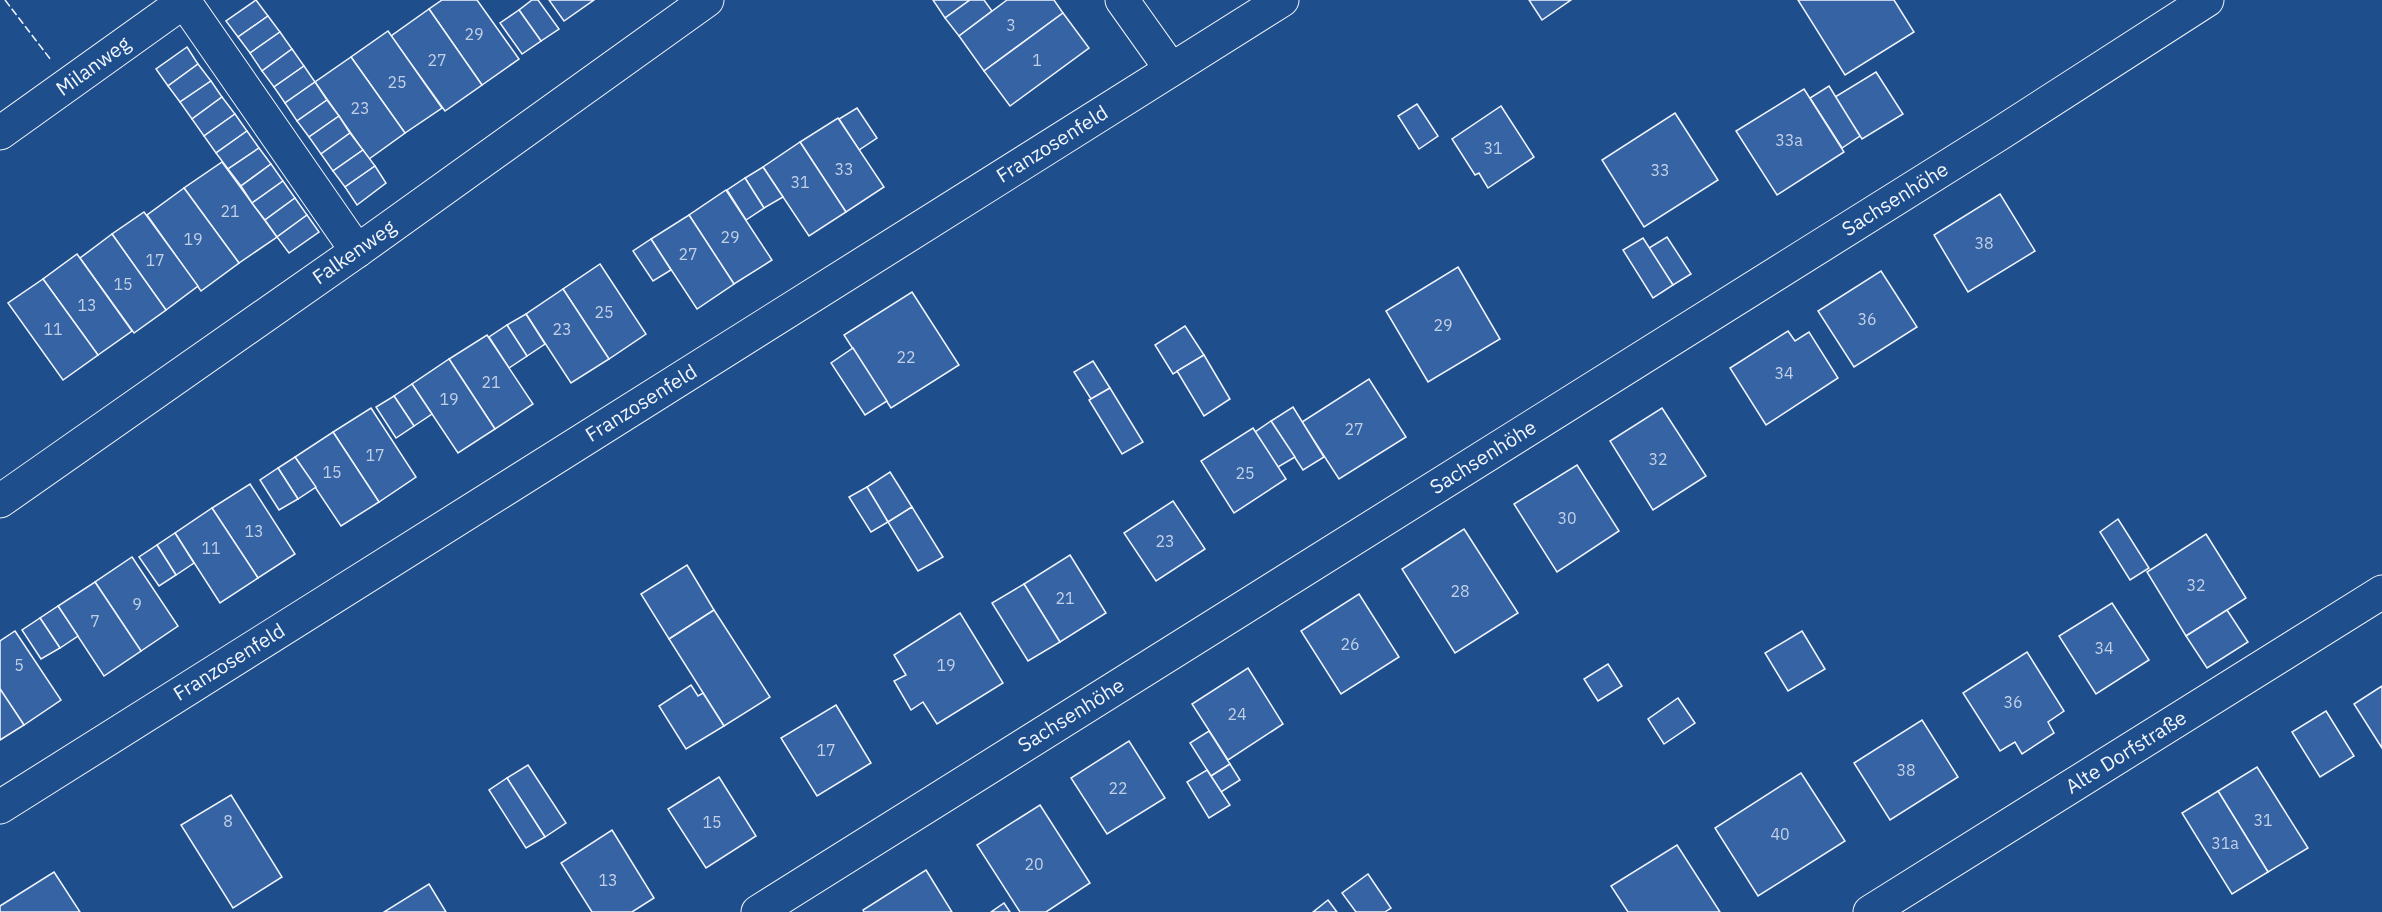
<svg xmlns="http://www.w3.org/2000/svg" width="2382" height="912" font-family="'IBM Plex Sans',sans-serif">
  <rect width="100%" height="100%" fill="#1f4e8c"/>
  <g fill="#3563a3" stroke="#f2f6ff" stroke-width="1.5">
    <polygon points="256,0 268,16 238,37 226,21"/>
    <polygon points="442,0 477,0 519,59 482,85 429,9"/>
    <polygon points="532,0 538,0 559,29 541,41 519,10"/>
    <polygon points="549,0 594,0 564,21"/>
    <polygon points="933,0 970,0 945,18"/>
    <polygon points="970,0 984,0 992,11 959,36 945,18"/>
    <polygon points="1007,0 1054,0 1063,13 984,71 959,36"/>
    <polygon points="1529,0 1571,0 1542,20"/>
    <polygon points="1798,0 1894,0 1914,32 1845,75"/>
    <polygon points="429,9 482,85 445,111 391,36"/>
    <polygon points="519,10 541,41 522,54 500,23"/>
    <polygon points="1063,13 1089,48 1010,106 984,71"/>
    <polygon points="268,16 280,32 250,53 238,37"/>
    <polygon points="388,31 442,108 405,133 351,57"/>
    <polygon points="280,32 292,49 262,71 250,53"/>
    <polygon points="187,47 198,64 168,86 156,69"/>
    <polygon points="292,49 304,66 274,87 262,71"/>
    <polygon points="351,57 405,133 369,159 315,82"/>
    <polygon points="198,64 211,81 180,102 168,86"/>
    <polygon points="304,66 315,82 285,103 274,87"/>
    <polygon points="1876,72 1903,114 1862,139 1835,97"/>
    <polygon points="211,81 222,97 192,119 180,102"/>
    <polygon points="315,82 327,100 297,121 285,103"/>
    <polygon points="1829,86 1860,136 1842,148 1810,98"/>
    <polygon points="1804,89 1844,152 1777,195 1736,131"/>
    <polygon points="222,97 235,114 204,136 192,119"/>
    <polygon points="327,100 339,116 309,137 297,121"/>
    <polygon points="1417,104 1438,136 1419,149 1398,116"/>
    <polygon points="1501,106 1534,157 1488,188 1479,173 1475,175 1452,139"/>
    <polygon points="857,108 877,138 859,150 839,119"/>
    <polygon points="1675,113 1718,180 1644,227 1602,160"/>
    <polygon points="235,114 247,131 216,153 204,136"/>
    <polygon points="339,116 350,133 321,154 309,137"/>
    <polygon points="838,118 884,187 846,212 800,142"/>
    <polygon points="247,131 259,148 228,169 216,153"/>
    <polygon points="350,133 363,150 333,171 321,154"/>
    <polygon points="800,142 846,212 809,236 763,167"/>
    <polygon points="259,148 271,164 241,186 228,169"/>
    <polygon points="363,150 375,166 345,187 333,171"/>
    <polygon points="222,162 277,237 239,263 184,188"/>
    <polygon points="271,164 283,181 252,203 241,186"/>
    <polygon points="375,166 386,183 357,205 345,187"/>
    <polygon points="763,167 783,197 764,208 745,178"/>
    <polygon points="745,178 764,208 746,220 727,190"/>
    <polygon points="283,181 295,198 265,220 252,203"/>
    <polygon points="184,188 239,263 201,291 147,215"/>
    <polygon points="726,190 772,260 734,284 689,215"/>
    <polygon points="2000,194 2035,251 1968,292 1934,235"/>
    <polygon points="295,198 307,215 277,237 265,220"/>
    <polygon points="144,212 198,286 166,310 112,234"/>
    <polygon points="307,215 319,232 289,253 277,237"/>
    <polygon points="689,215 734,284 697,309 651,239"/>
    <polygon points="112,234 166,310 134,333 80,258"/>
    <polygon points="1667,237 1691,274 1673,285 1649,248"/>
    <polygon points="1643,238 1673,285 1653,298 1623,250"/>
    <polygon points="651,239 671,270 653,281 633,251"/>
    <polygon points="77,254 132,331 98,355 43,279"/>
    <polygon points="600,264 646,334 609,359 563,289"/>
    <polygon points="1458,267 1500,339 1428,382 1386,311"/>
    <polygon points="1881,271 1917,327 1854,367 1818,311"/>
    <polygon points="43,279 98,355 63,380 8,303"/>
    <polygon points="563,289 609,359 571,383 526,314"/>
    <polygon points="912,292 959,365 891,408 844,335"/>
    <polygon points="526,314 545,344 527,356 507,325"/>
    <polygon points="507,325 527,356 509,368 489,337"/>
    <polygon points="1185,326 1204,355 1173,374 1155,345"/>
    <polygon points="1788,331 1795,341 1809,332 1838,378 1766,425 1730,368"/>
    <polygon points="487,335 533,404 495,429 449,359"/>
    <polygon points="853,348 887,401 865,415 831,363"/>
    <polygon points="1204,355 1230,399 1204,416 1177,371"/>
    <polygon points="449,359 495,429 458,453 412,384"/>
    <polygon points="1093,361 1110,388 1091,399 1074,372"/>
    <polygon points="1369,379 1406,437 1339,479 1302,422"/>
    <polygon points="412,384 432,414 414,426 394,396"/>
    <polygon points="1110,388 1143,442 1122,454 1089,400"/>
    <polygon points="394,396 414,426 396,438 376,407"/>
    <polygon points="1293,407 1324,457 1303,470 1271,421"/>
    <polygon points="371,408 416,477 379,502 333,432"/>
    <polygon points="1662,408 1706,476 1653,510 1610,441"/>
    <polygon points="1271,421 1295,457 1278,467 1255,432"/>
    <polygon points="1253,428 1286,479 1234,513 1201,461"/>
    <polygon points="333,432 379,502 341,526 295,457"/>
    <polygon points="295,457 316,487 298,499 278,468"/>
    <polygon points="1577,465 1619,531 1557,572 1514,504"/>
    <polygon points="278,468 298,499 279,510 260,480"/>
    <polygon points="890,472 912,507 888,522 867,487"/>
    <polygon points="250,484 295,554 258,578 212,508"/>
    <polygon points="867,487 888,522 871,532 849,497"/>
    <polygon points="1173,501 1205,549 1156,581 1124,533"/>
    <polygon points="912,507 943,557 918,571 888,522"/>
    <polygon points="212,508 258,578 220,603 175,533"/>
    <polygon points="2118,519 2149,568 2130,580 2100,532"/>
    <polygon points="1464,529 1518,613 1455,653 1402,569"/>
    <polygon points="175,533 194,563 176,575 157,545"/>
    <polygon points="2206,534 2246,598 2186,636 2147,572"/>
    <polygon points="157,545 176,575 159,586 139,557"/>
    <polygon points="1070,555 1106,613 1060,642 1024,584"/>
    <polygon points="132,557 178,626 141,651 95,582"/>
    <polygon points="687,565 714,610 669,639 641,594"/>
    <polygon points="95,582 141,651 104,676 58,606"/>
    <polygon points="1024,584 1060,642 1028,661 992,603"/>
    <polygon points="1359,594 1399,657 1341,694 1301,631"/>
    <polygon points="2112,603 2149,660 2096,694 2059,636"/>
    <polygon points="58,606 78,636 60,648 40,618"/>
    <polygon points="714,610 770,697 724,726 669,639"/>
    <polygon points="2227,610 2248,642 2207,668 2186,636"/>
    <polygon points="960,613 1003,683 937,724 923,702 911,710 894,681 906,675 894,655"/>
    <polygon points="40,618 60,648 41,659 22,630"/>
    <polygon points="15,631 61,700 24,725 0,689 0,641"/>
    <polygon points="1802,631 1825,669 1788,691 1765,653"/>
    <polygon points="2027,652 2064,711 2048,722 2054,733 2022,754 2015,742 2000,751 1963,693"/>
    <polygon points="1608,664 1622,686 1598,701 1584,679"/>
    <polygon points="1248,668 1283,724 1228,760 1192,704"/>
    <polygon points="691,685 698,696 703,693 724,726 686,749 659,706"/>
    <polygon points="2382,686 2382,748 2354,704"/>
    <polygon points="0,689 24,725 0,740"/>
    <polygon points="1678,698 1695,723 1664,744 1648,719"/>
    <polygon points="836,705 871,763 817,796 781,738"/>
    <polygon points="2326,711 2354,756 2320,777 2292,732"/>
    <polygon points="1922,720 1958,777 1890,820 1854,763"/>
    <polygon points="1209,731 1230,764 1211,776 1190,743"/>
    <polygon points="1129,741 1165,798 1107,834 1071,778"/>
    <polygon points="1230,764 1240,780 1221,792 1211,776"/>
    <polygon points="528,765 566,823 545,837 507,778"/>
    <polygon points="2257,767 2308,848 2268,872 2218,791"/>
    <polygon points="1207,770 1230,805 1209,818 1187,782"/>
    <polygon points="1801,773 1845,841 1758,896 1715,828"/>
    <polygon points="719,777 756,836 706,868 668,809"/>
    <polygon points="507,778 545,837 526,848 489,790"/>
    <polygon points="2218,791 2268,872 2232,894 2182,813"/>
    <polygon points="231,795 282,877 233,908 181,825"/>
    <polygon points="1040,805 1090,883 1046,912 1020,912 977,845"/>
    <polygon points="612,830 654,898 632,912 592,912 561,863"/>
    <polygon points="1677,845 1720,912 1628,912 1611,886"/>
    <polygon points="926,870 952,912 864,912 863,910"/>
    <polygon points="54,872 80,912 0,912 0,906"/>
    <polygon points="1368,874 1391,908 1385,912 1356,912 1342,893"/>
    <polygon points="429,884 446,912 384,912"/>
    <polygon points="1328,900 1337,912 1313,912"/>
    <polygon points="1004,903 1010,912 991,912"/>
  </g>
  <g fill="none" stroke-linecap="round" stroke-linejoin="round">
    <g stroke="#f2f6ff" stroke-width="35">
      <g id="minor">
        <polyline points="1122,0 1171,69"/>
        <polyline points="184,1 357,251"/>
        <polyline points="0,133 186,0"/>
        <polyline points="0,501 357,251 707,0"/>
        <polyline points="0,807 1282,0"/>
        <polyline points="758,912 1999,134 2207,0"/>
        <polyline points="1870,912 2382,592"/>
      </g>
    </g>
    <use href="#minor" stroke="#1f4e8c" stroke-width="33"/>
    <polyline stroke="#f2f6ff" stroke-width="1.5" stroke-dasharray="8 3" stroke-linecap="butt" points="5,0 51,60"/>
  </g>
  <g text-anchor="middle" stroke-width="4.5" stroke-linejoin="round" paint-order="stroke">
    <g font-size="16" fill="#c3d1e8">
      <text x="1011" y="31">3</text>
      <text x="474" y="40">29</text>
      <text x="437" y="66">27</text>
      <text x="1037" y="66">1</text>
      <text x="397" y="88">25</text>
      <text x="360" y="114">23</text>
      <text x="1789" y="146">33a</text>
      <text x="1493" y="154">31</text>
      <text x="844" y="175">33</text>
      <text x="1660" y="176">33</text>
      <text x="800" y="188">31</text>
      <text x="230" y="217">21</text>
      <text x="730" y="243">29</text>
      <text x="193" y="245">19</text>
      <text x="1984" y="249">38</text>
      <text x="688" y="260">27</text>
      <text x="155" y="266">17</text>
      <text x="123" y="290">15</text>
      <text x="87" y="311">13</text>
      <text x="604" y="318">25</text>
      <text x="1867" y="325">36</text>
      <text x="1443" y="331">29</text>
      <text x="53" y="335">11</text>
      <text x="562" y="335">23</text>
      <text x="906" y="363">22</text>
      <text x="1784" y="379">34</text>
      <text x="491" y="388">21</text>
      <text x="449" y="405">19</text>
      <text x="1354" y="435">27</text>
      <text x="375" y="461">17</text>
      <text x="1658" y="465">32</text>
      <text x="332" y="478">15</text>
      <text x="1245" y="479">25</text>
      <text x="1567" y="524">30</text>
      <text x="254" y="537">13</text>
      <text x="1165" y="547">23</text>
      <text x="211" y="554">11</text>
      <text x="2196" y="591">32</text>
      <text x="1460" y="597">28</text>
      <text x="1065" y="604">21</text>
      <text x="137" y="610">9</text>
      <text x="95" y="627">7</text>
      <text x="1350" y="650">26</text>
      <text x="2104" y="654">34</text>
      <text x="19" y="671">5</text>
      <text x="946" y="671">19</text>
      <text x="2013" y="708">36</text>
      <text x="1237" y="720">24</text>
      <text x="826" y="756">17</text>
      <text x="1906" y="776">38</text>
      <text x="1118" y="794">22</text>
      <text x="2263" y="826">31</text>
      <text x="228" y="827">8</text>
      <text x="712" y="828">15</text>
      <text x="1780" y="840">40</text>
      <text x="2225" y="849">31a</text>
      <text x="1034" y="870">20</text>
      <text x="608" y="886">13</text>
    </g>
    <g font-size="20" fill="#f2f6ff" stroke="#1f4e8c">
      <text transform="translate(93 66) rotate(-36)" y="7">Milanweg</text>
      <text transform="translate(1052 144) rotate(-32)" y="7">Franzosenfeld</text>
      <text transform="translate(1895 199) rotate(-32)" y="7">Sachsenhöhe</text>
      <text transform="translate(354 252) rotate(-35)" y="7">Falkenweg</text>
      <text transform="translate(641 403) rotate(-32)" y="7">Franzosenfeld</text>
      <text transform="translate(1483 457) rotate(-32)" y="7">Sachsenhöhe</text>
      <text transform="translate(229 662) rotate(-32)" y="7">Franzosenfeld</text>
      <text transform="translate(1071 715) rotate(-32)" y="7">Sachsenhöhe</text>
      <text transform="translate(2126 752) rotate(-32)" y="7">Alte Dorfstraße</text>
    </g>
  </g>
</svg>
